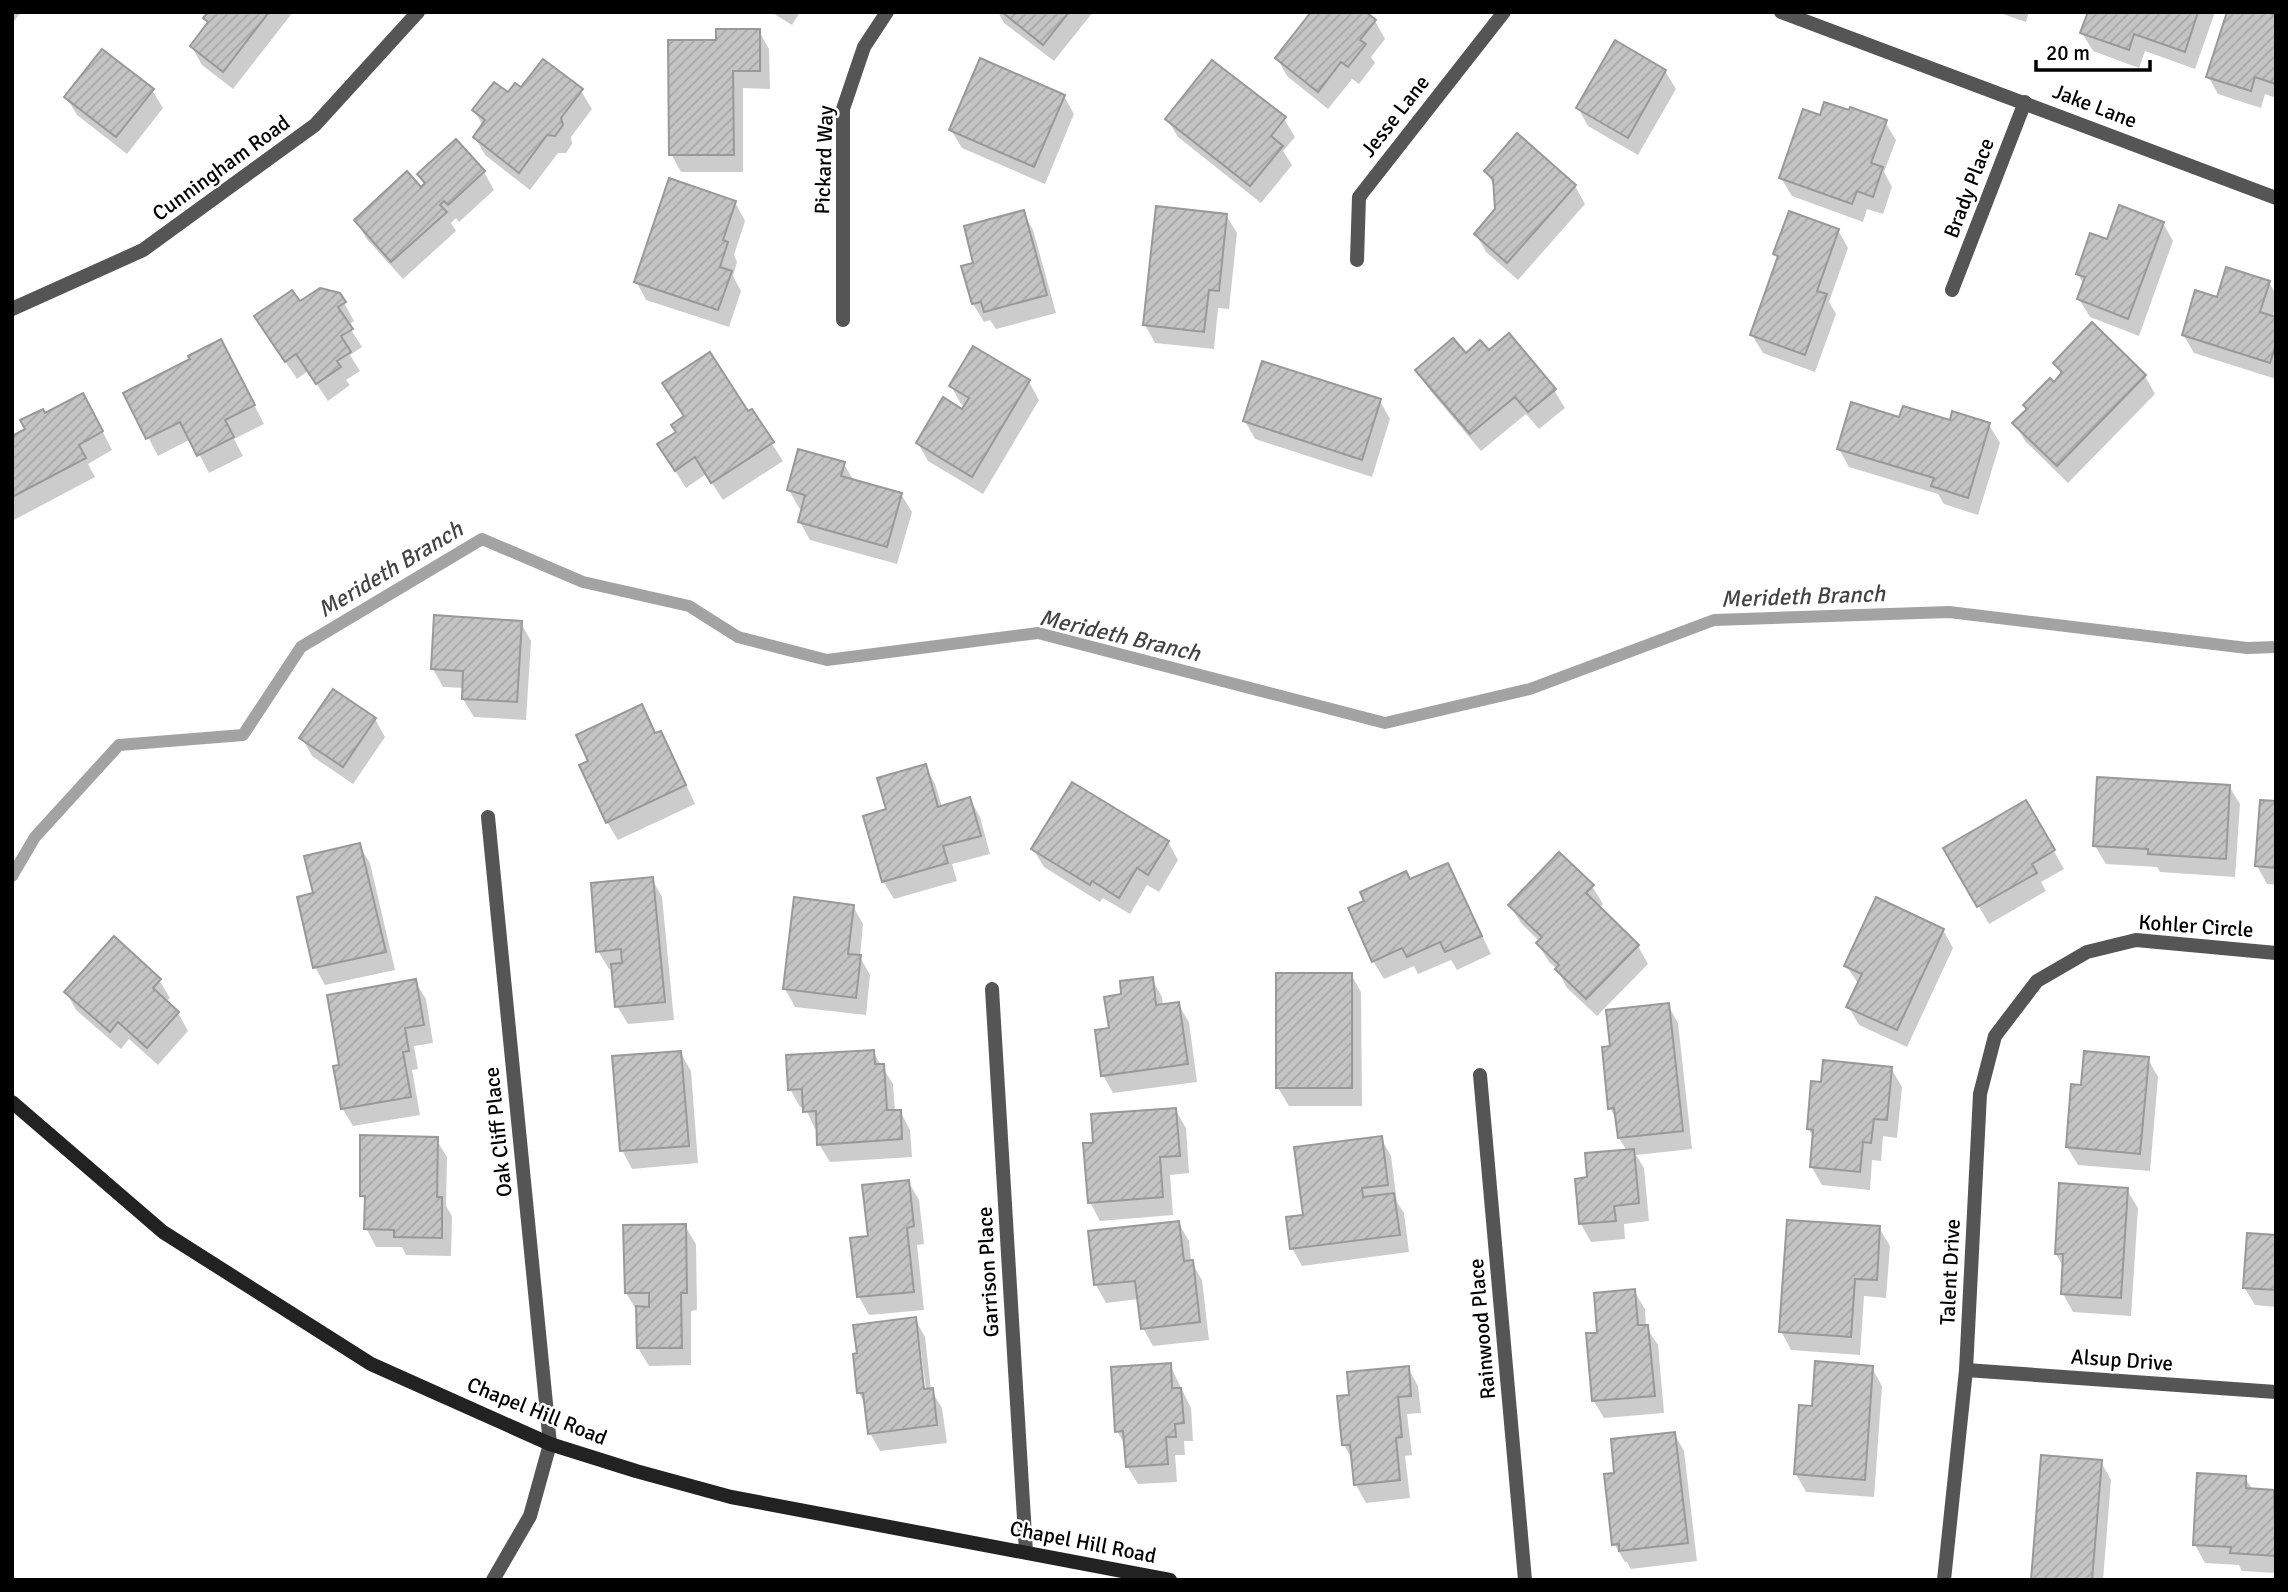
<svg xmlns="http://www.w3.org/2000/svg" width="2288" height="1592" font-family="Signika,sans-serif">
  <defs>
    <pattern id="building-hatch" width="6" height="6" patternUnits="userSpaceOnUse" patternTransform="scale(1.75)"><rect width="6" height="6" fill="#c4c4c4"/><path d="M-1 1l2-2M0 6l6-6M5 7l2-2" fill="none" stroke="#a7a7a7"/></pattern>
  </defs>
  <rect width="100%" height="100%" fill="#fff"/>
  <g fill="#0003" fill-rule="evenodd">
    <polygon points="12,12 21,12 12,24"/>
    <polygon points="206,12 293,12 233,89 202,65 192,47 209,25 205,19 208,15"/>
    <polygon points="771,12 800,12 792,25"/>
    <polygon points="998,12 1093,12 1054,61 1004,23"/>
    <polygon points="1997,12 2029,12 2026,22"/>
    <polygon points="2090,12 2215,12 2195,69 2145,51 2139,68 2093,51 2082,33"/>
    <polygon points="2276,17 2276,98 2265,94 2261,108 2218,94 2208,76"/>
    <polygon points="1375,21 1385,39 1371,57 1375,63 1359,84 1352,79 1328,109 1287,76 1277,58"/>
    <polygon points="759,31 769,49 770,89 743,88 743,172 681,172 671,154 718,42"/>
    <polygon points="1665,71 1676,89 1638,155 1588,126 1578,108"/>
    <polygon points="152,90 163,108 127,154 77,115 66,97"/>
    <polygon points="581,91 592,109 571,137 572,144 566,153 558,153 530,190 485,155 475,137 483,126 474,110 508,94"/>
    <polygon points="1064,96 1074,114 1045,184 962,148 951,130"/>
    <polygon points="1821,117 1885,122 1896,140 1884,172 1892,187 1883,214 1867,209 1863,222 1792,196 1781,178"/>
    <polygon points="1167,119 1284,119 1295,137 1283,151 1292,165 1261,203 1178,137"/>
    <polygon points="1486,171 1575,186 1585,204 1518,280 1486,252 1476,234 1497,210 1495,188"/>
    <polygon points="484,172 494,190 459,222 456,218 451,223 456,231 403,279 366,238 356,220 421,189 426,185 419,174"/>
    <polygon points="735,202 745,221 734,255 737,262 733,276 741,291 729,327 646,300 636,281"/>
    <polygon points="1023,212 1033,230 1056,313 996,329 990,320 984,322 973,304 963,267 975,264"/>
    <polygon points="1226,215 1237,233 1229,309 1218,308 1214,349 1155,343 1145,325"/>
    <polygon points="2163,223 2173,241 2139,336 2090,317 2079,299 2084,285 2078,274 2108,241"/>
    <polygon points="1838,230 1848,248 1829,302 1836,314 1815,372 1763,353 1752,335 1779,260 1775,254"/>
    <polygon points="2269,282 2276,295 2273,319 2276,319 2276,379 2194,353 2183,334 2218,300"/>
    <polygon points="344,303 354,321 348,325 362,347 350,355 360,371 346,380 350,385 328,401 308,371 297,379 267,334 299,304"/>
    <polygon points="1489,353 1554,390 1565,408 1539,429 1526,414 1481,451 1428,388 1417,370 1466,355"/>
    <polygon points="231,360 264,424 234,439 243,456 209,473 191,439 158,456 125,393"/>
    <polygon points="2055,363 2145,376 2155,394 2068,483 2025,441 2015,423 2062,375"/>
    <polygon points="1029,382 1039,400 983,494 928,461 918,443 963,411 966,407 961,404 951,386"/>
    <polygon points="1380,401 1390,419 1372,477 1255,439 1245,421"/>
    <polygon points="751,411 783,461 723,500 706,474 686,488 670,463"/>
    <polygon points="93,413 112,450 88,464 95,477 12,521 12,438 27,430 44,415"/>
    <polygon points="1900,419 1989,425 2000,443 1978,515 1944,504 1938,494 1849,467 1839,449"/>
    <polygon points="844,464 854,481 901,494 912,512 897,564 810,540 800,522 803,509 799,508 789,490"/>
    <polygon points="521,623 531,641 526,720 474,717 463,699 464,688 443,687 433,669"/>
    <polygon points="641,706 656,735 660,733 671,751 695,804 618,840 607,822 590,762"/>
    <polygon points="375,719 385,737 353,784 312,756 302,738"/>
    <polygon points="925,766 935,784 942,807 970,799 980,817 990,854 952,864 957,881 894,899 883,881 888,810"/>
    <polygon points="2229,786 2240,804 2235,877 2160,872 2157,867 2106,864 2095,846"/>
    <polygon points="2026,802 2064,869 2041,882 2046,891 1989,924 1945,848"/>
    <polygon points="2276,803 2276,885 2267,884 2257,866"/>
    <polygon points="1168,842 1178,860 1159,892 1147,885 1130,914 1103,898 1100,902 1044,867 1033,849"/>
    <polygon points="359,845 370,863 395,970 325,985 315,967 315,895"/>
    <polygon points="1448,865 1491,954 1457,970 1451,960 1418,974 1414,966 1384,979 1373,961 1410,881"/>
    <polygon points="652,879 662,897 674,1020 628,1024 617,1006 613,969 609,969 598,951"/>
    <polygon points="1592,886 1603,904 1599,908 1638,946 1648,964 1597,1016 1567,988 1557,969 1549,962 1538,944 1540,942 1521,923 1510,905"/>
    <polygon points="853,906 863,924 860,957 870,975 866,1015 795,1007 785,989"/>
    <polygon points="1943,930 1953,948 1907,1047 1859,1025 1848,1006 1859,985 1846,965"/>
    <polygon points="1351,974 1361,992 1362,1106 1289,1106 1278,1088"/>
    <polygon points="1152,979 1162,997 1163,1006 1178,1004 1189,1022 1197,1082 1113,1093 1103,1075 1111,1030 1123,996"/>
    <polygon points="159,980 170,998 166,1002 178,1013 188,1031 158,1065 129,1039 121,1049 76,1010 66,992"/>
    <polygon points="415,981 426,999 433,1043 414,1046 418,1069 412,1070 420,1115 353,1126 342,1108 341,1066"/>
    <polygon points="1668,1005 1678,1023 1692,1149 1636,1155 1644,1168 1649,1221 1624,1224 1625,1239 1591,1242 1581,1224 1589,1179 1627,1151 1619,1138 1618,1122 1610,1108 1612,1048"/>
    <polygon points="680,1052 691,1071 698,1163 632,1169 622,1150"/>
    <polygon points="873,1052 893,1084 895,1112 900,1111 910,1130 912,1157 830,1162 819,1144 818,1129 815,1129 805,1107 800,1107 790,1089"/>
    <polygon points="2148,1059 2158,1077 2150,1171 2078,1165 2067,1147"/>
    <polygon points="1891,1068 1902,1087 1897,1138 1883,1136 1881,1161 1872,1160 1870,1190 1822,1185 1811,1166 1814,1138 1808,1128 1823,1084"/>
    <polygon points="1175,1109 1186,1128 1189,1173 1170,1175 1173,1215 1100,1221 1090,1202 1095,1144"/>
    <polygon points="1381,1138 1391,1156 1397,1202 1404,1213 1409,1252 1302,1266 1292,1248 1305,1217"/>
    <polygon points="436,1139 447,1157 446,1206 452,1216 451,1256 406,1255 402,1247 376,1247 366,1228 366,1203 362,1195"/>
    <polygon points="908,1181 919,1200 924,1244 917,1245 924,1310 869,1315 859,1297 870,1238"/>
    <polygon points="2127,1190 2138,1208 2131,1316 2073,1312 2063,1294 2064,1268 2056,1254"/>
    <polygon points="1178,1222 1189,1241 1191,1261 1202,1280 1209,1340 1153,1346 1143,1328 1139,1299 1106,1303 1096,1285"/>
    <polygon points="685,1226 696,1244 697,1310 691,1311 691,1365 649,1366 638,1348 637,1311 626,1293"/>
    <polygon points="1879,1228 1890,1246 1886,1298 1864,1296 1860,1355 1791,1350 1781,1331"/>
    <polygon points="2276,1237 2276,1307 2255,1305 2244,1287"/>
    <polygon points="1634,1291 1645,1309 1646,1327 1658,1345 1664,1413 1604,1418 1593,1400"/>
    <path d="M915,1319L925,1337L931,1390L942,1408L947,1443L880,1451L870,1433L867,1407L859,1393ZM916,1336H919L927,1397L923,1398Z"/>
    <polygon points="1170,1365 1191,1408 1193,1441 1184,1441 1185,1455 1175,1455 1177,1482 1138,1484 1127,1466 1126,1447 1117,1431"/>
    <polygon points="1408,1368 1418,1386 1421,1413 1407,1414 1412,1455 1405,1456 1410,1498 1366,1503 1356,1485 1353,1461 1344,1445 1351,1396"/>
    <polygon points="1872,1368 1882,1386 1874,1497 1806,1492 1796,1474 1813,1408"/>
    <polygon points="1674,1433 1684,1451 1697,1561 1631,1569 1627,1562 1625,1562 1614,1544"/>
    <polygon points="2101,1462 2111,1480 2103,1580 2033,1580"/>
    <polygon points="2245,1478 2253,1490 2273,1492 2276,1496 2276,1573 2242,1571 2239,1565 2205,1563 2195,1545"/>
  </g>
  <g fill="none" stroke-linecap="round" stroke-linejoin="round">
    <polyline stroke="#a3a3a3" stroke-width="12" points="12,876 35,837 119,745 243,735 301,647 482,539 583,582 689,606 738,637 827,660 1038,633 1385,723 1530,689 1714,620 1949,612 2247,648 2276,647"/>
  </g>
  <g fill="url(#building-hatch)" stroke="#999" stroke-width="2">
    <polygon points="208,12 269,12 223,72 190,46 208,22 203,18"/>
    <polygon points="1002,12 1069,12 1043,45"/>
    <polygon points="1311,12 1366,12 1376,20 1360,40 1366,44 1348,67 1341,62 1318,92 1275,58"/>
    <polygon points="2088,12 2198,12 2185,52 2134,34 2129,50 2080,33"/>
    <polygon points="2227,12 2267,12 2276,15 2276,84 2255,77 2251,91 2206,77"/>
    <polygon points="716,29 760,29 760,71 733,71 734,155 669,155 668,40 716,40"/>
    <polygon points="1615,40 1666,70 1628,138 1576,108"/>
    <polygon points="102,49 154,89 116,137 64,97"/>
    <polygon points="980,58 1065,95 1034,167 949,130"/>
    <polygon points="543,59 583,89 561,118 563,125 555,136 547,135 519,173 473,137 485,120 472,110 494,82 508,92 515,83 521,87"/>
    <polygon points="1212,60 1286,117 1271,136 1283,146 1250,186 1165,119"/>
    <polygon points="1824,102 1849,110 1850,107 1887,120 1871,163 1883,167 1873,197 1857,191 1852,204 1779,178 1803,109 1820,115"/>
    <polygon points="1517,133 1576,185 1507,263 1474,234 1495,209 1493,179 1484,171"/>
    <polygon points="456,139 485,171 448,205 444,201 440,205 447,212 391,262 354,220 407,171 421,187 425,183 417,174"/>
    <polygon points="669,178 736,201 723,240 728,242 720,267 732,271 718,310 634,282"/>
    <polygon points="2119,205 2164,222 2128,319 2077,299 2085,277 2076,274 2090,233 2107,239"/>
    <polygon points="1156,206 1227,214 1219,291 1209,290 1204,332 1143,325"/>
    <polygon points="1024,210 1047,295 984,312 981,302 972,304 961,266 973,263 964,226"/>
    <polygon points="1789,211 1839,229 1817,291 1827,294 1805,355 1750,335 1778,256 1773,254"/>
    <polygon points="2226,267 2270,281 2260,312 2276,317 2276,344 2270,363 2182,335 2195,290 2217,297"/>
    <polygon points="320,288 340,293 346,302 338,307 353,329 341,336 351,352 337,361 341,367 316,384 296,354 285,362 254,316 292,290 300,301"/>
    <polygon points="2092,322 2146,375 2057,466 2012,423 2027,409 2023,405 2050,378 2054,382 2062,372 2053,363"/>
    <polygon points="1509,333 1556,389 1528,412 1515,397 1470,434 1415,370 1453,338 1466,353 1480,340 1489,350"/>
    <polygon points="221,339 255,405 225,420 234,437 197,456 180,422 146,439 123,393 190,359 188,356"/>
    <polygon points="973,346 1030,380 972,477 916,443 943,397 962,409 969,398 949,386"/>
    <polygon points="710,352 748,411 752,409 774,442 711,483 695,457 675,471 657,444 676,432 671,425 684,416 662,383"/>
    <polygon points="1262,361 1381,399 1362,460 1243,421"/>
    <polygon points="83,393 103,431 79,445 86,458 12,497 12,436 25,429 20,420 43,409 45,413"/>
    <polygon points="1851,402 1899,417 1903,406 1950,420 1952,411 1990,423 1968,498 1931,486 1934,478 1837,449"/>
    <polygon points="798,449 845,462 841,476 902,493 887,547 798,522 805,495 787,490"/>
    <polygon points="434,615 522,621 517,702 462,699 463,671 431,669"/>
    <polygon points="333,689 376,718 343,767 299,738"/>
    <polygon points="642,704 655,733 661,731 686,785 606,823 579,765 588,761 576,735"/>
    <polygon points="926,764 938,807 970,797 981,836 943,846 948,863 882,882 863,816 886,809 877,778"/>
    <polygon points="2097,777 2230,785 2226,859 2148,854 2148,849 2093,846"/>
    <polygon points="1072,782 1169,841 1148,875 1137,868 1119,898 1092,881 1090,885 1031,849"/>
    <polygon points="2026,800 2055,850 2032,864 2037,873 1977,907 1943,848"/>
    <polygon points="2260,800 2276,801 2276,868 2255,866"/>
    <polygon points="360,843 386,952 313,968 297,897 313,893 304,856"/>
    <polygon points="1559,852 1594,885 1586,893 1639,945 1586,999 1555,969 1559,965 1536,943 1542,937 1508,905"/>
    <polygon points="1448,863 1482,936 1445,952 1440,942 1407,957 1402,948 1372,962 1348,908 1364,901 1360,892 1406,871 1410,879"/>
    <polygon points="653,877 665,1002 615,1007 611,964 622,963 621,949 596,952 591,883"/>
    <polygon points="794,897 854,905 848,954 861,955 856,998 783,989"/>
    <polygon points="1876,897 1944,929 1897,1030 1846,1007 1862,974 1844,966"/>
    <polygon points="114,936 161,979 153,988 179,1012 147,1048 118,1022 110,1032 64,992"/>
    <rect x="1276" y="973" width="76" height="115"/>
    <polygon points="1153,977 1156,1005 1179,1002 1188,1064 1101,1076 1095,1030 1109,1028 1104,997 1121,994 1120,981"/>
    <polygon points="416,979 424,1025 405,1028 409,1051 403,1052 411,1097 341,1109 333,1066 339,1065 327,995"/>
    <polygon points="1669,1003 1683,1131 1618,1138 1614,1108 1608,1109 1602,1047 1610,1046 1606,1010"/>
    <polygon points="874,1050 875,1064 884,1064 887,1110 901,1110 902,1139 817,1145 816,1111 803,1112 802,1089 788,1090 786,1055"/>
    <polygon points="681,1051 689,1146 620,1151 612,1056"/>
    <polygon points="2084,1051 2149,1057 2140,1154 2066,1147 2071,1084 2081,1085"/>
    <polygon points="1823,1060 1892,1067 1887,1120 1874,1119 1871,1143 1863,1142 1860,1172 1810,1167 1813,1130 1807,1129 1811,1081 1821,1082"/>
    <polygon points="1176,1108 1180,1156 1160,1157 1163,1197 1088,1203 1083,1143 1093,1143 1091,1114"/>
    <polygon points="360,1135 438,1137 437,1197 442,1197 442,1238 394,1237 394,1230 364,1229 365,1196 360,1196"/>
    <polygon points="1382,1136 1388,1185 1362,1188 1363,1197 1394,1193 1400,1235 1290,1249 1286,1217 1303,1215 1294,1147"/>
    <polygon points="1634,1149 1639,1203 1614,1206 1616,1221 1579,1224 1575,1179 1587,1177 1585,1153"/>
    <polygon points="909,1180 914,1226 907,1228 914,1292 857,1297 850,1238 868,1236 862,1185"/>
    <polygon points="2059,1183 2128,1188 2121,1298 2061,1294 2063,1254 2055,1254"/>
    <polygon points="1787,1220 1880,1226 1877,1280 1855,1279 1851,1337 1779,1332"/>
    <polygon points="1179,1221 1184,1261 1193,1260 1200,1322 1141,1329 1135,1281 1094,1285 1088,1231"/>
    <polygon points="686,1224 687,1293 681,1293 682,1348 637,1348 636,1306 649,1307 649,1293 625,1293 623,1225"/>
    <polygon points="2247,1233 2276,1235 2276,1290 2243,1288"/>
    <polygon points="1635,1289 1638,1325 1648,1325 1655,1396 1592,1401 1586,1333 1597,1333 1594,1293"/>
    <polygon points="916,1317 924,1389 933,1388 937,1425 868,1434 863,1393 857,1393 853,1354 857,1353 853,1325"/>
    <polygon points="1815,1361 1873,1366 1865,1480 1794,1474 1799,1405 1812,1406"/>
    <polygon points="1171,1363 1172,1388 1181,1388 1184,1423 1175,1424 1176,1437 1166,1437 1168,1464 1126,1467 1123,1431 1115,1432 1111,1367"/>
    <polygon points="1409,1366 1411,1396 1398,1397 1402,1437 1396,1438 1400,1480 1354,1485 1350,1445 1342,1445 1337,1396 1349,1395 1347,1372"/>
    <polygon points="1675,1432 1688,1543 1619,1551 1619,1544 1612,1545 1604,1474 1614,1473 1611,1439"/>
    <polygon points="2041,1455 2102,1460 2092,1580 2031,1580"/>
    <polygon points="2197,1473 2246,1476 2246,1488 2274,1490 2276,1556 2230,1553 2231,1547 2193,1545"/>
  </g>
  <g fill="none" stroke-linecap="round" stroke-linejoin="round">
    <g stroke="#555" stroke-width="14">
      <polyline points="1781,12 2276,198"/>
      <polyline points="1357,260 1359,197 1504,12"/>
      <polyline points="1952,290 2025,102"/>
      <polyline points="12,309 143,250 315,125 418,12"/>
      <polyline points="843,320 843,109 864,47 887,12"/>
      <polyline points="488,817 550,1444 530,1516 493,1580"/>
      <polyline points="992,989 1026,1552"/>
      <polyline points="1480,1075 1525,1580"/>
      <polyline points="1966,1370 2276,1392"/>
      <polyline points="1944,1580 1966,1370 1980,1094 1995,1036 2037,981 2087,952 2136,940 2276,953"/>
    </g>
    <polyline stroke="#222" stroke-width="14" points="12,1102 163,1232 371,1364 550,1444 636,1471 731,1497 1170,1580"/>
  </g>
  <g text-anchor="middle" stroke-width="5" stroke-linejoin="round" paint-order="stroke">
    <g font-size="21" fill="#000" stroke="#fff">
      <text transform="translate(2095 106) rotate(21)" y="7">Jake Lane</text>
      <text transform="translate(1395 116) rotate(-52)" y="7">Jesse Lane</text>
      <text transform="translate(824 160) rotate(-88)" y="7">Pickard Way</text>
      <text transform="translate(221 168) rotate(-36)" y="7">Cunningham Road</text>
      <text transform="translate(1969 188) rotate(-69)" y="7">Brady Place</text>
      <text transform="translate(2196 926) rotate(4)" y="7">Kohler Circle</text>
      <text transform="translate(498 1132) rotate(-96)" y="7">Oak Cliff Place</text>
      <text transform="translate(988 1272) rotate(-93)" y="7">Garrison Place</text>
      <text transform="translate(1950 1272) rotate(-87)" y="7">Talent Drive</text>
      <text transform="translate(1482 1329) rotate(-95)" y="7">Rainwood Place</text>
      <text transform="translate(2122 1360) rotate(4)" y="7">Alsup Drive</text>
      <text transform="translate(537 1411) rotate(22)" y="7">Chapel Hill Road</text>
      <text transform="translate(1083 1542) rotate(11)" y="7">Chapel Hill Road</text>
    </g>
    <g font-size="23" font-style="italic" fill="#444" stroke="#fff">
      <text transform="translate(390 569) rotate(-31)" y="8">Merideth Branch</text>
      <text transform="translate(1803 596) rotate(-2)" y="8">Merideth Branch</text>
      <text transform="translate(1120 635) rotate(13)" y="8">Merideth Branch</text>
    </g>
  </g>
  <rect width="2288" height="1592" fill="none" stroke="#000000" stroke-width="28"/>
  <path d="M2036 60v10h114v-10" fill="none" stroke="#000000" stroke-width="3.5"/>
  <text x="2046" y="60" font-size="21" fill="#000000" stroke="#ffffff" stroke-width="5" paint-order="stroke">20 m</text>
</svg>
